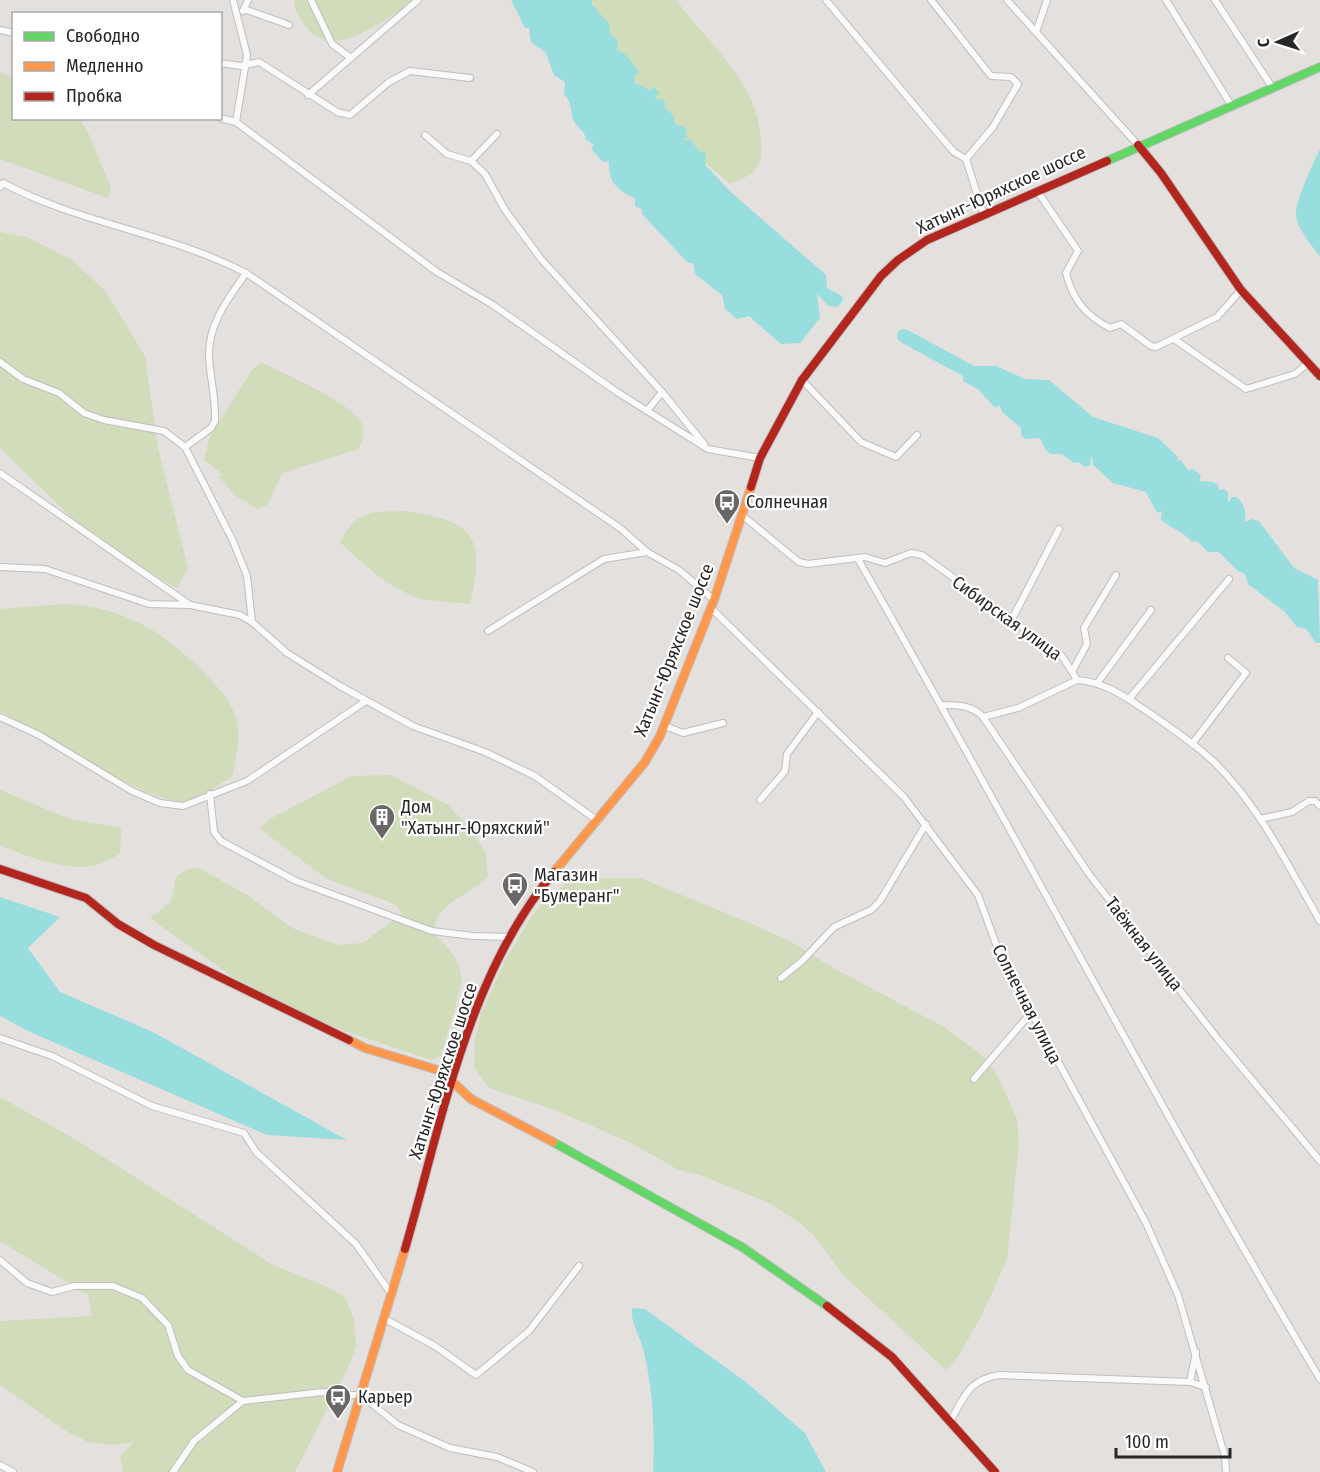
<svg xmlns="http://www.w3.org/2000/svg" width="1320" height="1472" font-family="'Fira Sans Condensed',sans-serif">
  <rect width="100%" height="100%" fill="#e4e0de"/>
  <g fill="#d0dcba">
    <path d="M294,0H420C392,11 337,64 308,29C301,20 294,11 294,0Z"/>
    <path d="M591,0H676C708,44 758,81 761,140C761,148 762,156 759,163C755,175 740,179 730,184L658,122Z"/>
    <polygon points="0,72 13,78 14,118 79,119 87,130 111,188 108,198 0,159"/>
    <polygon points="0,232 27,237 72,260 106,292 145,356 158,448 188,568 177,588 112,552 77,523 0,448"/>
    <path d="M261,362C286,375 341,398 358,418C366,427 364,439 359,449L282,473L268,504L257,509L235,495L218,476L223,475L204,460L210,436L252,370Z"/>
    <path d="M405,511C473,521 487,535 470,604C455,602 439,602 424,599C392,592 363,564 340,542C358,509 371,512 405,511Z"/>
    <path d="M64,604C125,606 167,634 208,677C221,691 233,703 237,723C240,742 236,759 232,777C218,785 202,797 187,801C157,809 33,729 0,711V609Z"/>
    <path d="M391,775L448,805L472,831L486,853L488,877C468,897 434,902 434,934C450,948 461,961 462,983L441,1056L431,1060L342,1030L284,1004L234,978L150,918L171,902L176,877L188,869L199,868L247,895L292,928L339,945L363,943L402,913L395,904L327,879L260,829L268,820L352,776Z"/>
    <path d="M0,790L70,819L121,828L120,854C113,857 106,862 99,864C72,874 25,856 0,845Z"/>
    <polygon points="590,878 640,878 750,923 795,944 835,969 944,1027 983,1056 998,1077 1017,1119 1019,1144 1007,1259 981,1317 959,1355 946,1370 843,1275 814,1235 797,1221 771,1204 703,1176 679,1170 631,1143 555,1110 489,1088 474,1067 475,1039 481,1014 504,963 531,917 547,898 566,884"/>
    <polygon points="0,1097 78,1141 275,1266 323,1285 345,1297 354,1320 356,1346 347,1370 295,1472 123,1472 120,1456 134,1442 112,1445 88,1442 66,1431 0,1385 0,1321 92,1316 88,1295 0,1241"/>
  </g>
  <g fill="#99dedf">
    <path d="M511,0H592V4L609,24L610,34L618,41L617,49L626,55L639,72L635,75V83L649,90L654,87L659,93L654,99H662L666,104L664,107L674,116V123L688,129L685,130L688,138H684L685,141L691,140L699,151L706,153L705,165L732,193L826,275L827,288L842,296L843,301L837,307L829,306L817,294L820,318L800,343L781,344L749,316L737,319L725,309L722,295L695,274L693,263H688L642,214V209L635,206V198C617,191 608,181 609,161L603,162L591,149L594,144L586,140C585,131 580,130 575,123C569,113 574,105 564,94L565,82L554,75L546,53L531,42L529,28H525Z"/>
    <path d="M1320,149V257C1312,245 1298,230 1296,216C1295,200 1313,164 1320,149Z"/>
    <path d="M973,366H996L1025,379L1049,380L1093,417L1158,438L1178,457L1177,461L1181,460L1188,470L1193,469L1201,475L1199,481L1213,482L1218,485L1219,490L1224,489L1228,492V503L1232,497H1237C1244,504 1247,512 1245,522L1252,519L1259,521L1294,568L1318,580L1320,643H1316L1306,629L1297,627L1285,612L1248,584L1245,574L1238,571L1219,552H1208L1197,541L1192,542C1183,531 1172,529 1161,520L1162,511L1157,513L1146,492L1113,483L1093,465L1092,457L1090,458L1091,465L1085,467L1079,462L1074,463L1062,454H1050L1045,449L1040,438L1025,439L1021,435V428L1002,412L1000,406L994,407L979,390L963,381V377Z"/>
    <polygon points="0,897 60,917 28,948 60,992 153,1032 347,1140 267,1135 30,1032 0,1016"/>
    <path d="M632,1308L645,1309L747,1383L805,1433L826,1472H653C655,1433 653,1390 644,1352C641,1337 630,1324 632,1308Z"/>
  </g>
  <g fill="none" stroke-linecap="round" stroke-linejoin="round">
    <polyline stroke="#99dedf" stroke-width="14" points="904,336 985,380"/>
    <g stroke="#bfbebf" stroke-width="8">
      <g id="street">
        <polyline points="233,0 247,55 236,122"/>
        <polyline points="311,0 332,44 351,58"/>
        <polyline points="826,0 941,137 954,152 966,159 984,216"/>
        <polyline points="931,0 991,76 1011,77 1018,84 993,127 966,159"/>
        <polyline points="1007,0 1138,145"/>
        <polyline points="1166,0 1231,105"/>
        <polyline points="1215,0 1272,87"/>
        <polyline points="244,9 289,25"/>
        <polyline points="243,11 248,0"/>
        <polyline points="0,30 14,33"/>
        <polyline points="1036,32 1047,0"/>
        <polyline points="220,63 241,66 259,62 339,113"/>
        <polyline points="308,95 418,0"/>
        <polyline points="337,112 350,115 389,82 410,71 470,78"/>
        <polyline points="220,118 236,122 437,272 493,305 617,392 708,449 760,458"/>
        <polyline points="425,135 447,154 471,161 485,174 505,210 541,259 662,392 704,444"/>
        <polyline points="471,161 497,134"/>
        <path d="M0,187L3,183C80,224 169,233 246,273L620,528L647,552"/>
        <path d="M1038,192L1078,251L1066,273C1073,300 1085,315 1110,328L1121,324L1151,346L1156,347L1217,317L1241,290"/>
        <path d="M246,273C229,297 208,324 209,356C210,378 216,399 215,421L211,428L185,447L233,541L247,576L252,622"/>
        <polyline points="1174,339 1246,389 1295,374 1308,363"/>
        <polyline points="0,362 23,379 59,393 84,413 104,420 164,431 185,447"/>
        <polyline points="802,380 861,442 896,457 917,435"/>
        <polyline points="647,411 662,392"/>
        <polyline points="0,473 190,605"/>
        <path d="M743,516L799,562L808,564L865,557L885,563L911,553L922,555L1062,656L1077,680C1106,682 1127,698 1151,714C1172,729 1194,743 1213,761C1259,805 1288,866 1320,921"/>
        <path d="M858,559C1014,831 1159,1109 1320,1379"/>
        <polyline points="0,567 45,569 149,604 190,605 240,615 252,622 287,653 340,686 413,726 485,752 535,776 598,821"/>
        <polyline points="711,608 904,797 978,895 1000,955 1146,1223 1178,1295 1225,1457 1226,1472"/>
        <polyline points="1011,621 1059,529"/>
        <polyline points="488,631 604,559 647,552 679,570 714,600"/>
        <polyline points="1073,670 1087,644 1084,628 1116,575"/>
        <polyline points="1098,682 1151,610"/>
        <polyline points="1129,699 1229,579"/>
        <path d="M942,705C958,705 972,705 983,717L1089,874L1218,1039L1320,1161"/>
        <polyline points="0,717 39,735 132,791 160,803 183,806 247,781 366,701"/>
        <polyline points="983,717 1018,708 1077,680"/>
        <polyline points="665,726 683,733 723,723"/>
        <polyline points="1192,744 1246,673 1228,658"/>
        <polyline points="210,794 214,832 221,841 296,881 432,931 473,936 510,937"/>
        <polyline points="760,800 785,771 787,754 818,712"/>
        <polyline points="1260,819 1292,812 1309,801 1315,801 1320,806"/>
        <polyline points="781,978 802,961 834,927 871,910 880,901 926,824"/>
        <polyline points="0,1038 52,1056 152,1106 244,1133 256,1152 356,1244 392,1295"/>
        <polyline points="974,1079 1030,1014"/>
        <polyline points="0,1260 27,1283 52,1292 74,1286 113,1286 142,1298 168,1325 178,1356 188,1370 243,1401"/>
        <polyline points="385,1319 435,1346 476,1375 529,1331 579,1266"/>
        <polyline points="1190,1382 1196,1352"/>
        <path d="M951,1420C965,1395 969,1380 999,1375L1190,1382L1206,1387"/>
        <polyline points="0,1465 13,1472"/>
        <polyline points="173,1472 194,1441 243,1401 323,1392 362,1396 398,1425 450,1448 497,1457 533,1472"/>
      </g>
    </g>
    <g stroke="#bfbebf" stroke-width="10">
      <g id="fast">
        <polyline points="1107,161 1320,67"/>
        <polyline points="553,1142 742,1247 827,1306"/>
      </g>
    </g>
    <g stroke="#bfbebf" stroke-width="10">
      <g id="slow">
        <polyline points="554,872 645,762 660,736 714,600 751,487"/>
        <polyline points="349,1040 365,1048 441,1071 471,1099 553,1142"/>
        <polyline points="337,1472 405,1249"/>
      </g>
    </g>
    <g stroke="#bfbebf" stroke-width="10">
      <g id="jam">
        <polyline points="1138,145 1161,173 1241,290 1320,376"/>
        <polyline points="751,487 760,458 802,380 881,276 898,260 927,240 1107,161"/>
        <polyline points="0,869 86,898 118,924 154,945 349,1040"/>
        <path d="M405,1249C442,1122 467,976 554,872"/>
        <polyline points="827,1306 892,1357 995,1472"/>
      </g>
    </g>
    <use href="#street" stroke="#fbfafa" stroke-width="6"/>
    <use href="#fast" stroke="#63d668" stroke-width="8"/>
    <use href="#slow" stroke="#ff974d" stroke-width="8"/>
    <use href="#jam" stroke="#b3261e" stroke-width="8"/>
  </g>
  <defs>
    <g id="bus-pin" transform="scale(1.35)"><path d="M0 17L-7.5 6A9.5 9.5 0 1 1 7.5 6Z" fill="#696867" stroke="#fff"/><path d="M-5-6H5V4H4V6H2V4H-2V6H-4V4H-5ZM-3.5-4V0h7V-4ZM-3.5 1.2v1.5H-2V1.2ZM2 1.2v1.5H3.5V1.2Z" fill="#fff"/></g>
    <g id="building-pin" transform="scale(1.35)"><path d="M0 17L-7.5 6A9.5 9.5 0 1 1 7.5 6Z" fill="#696867" stroke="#fff"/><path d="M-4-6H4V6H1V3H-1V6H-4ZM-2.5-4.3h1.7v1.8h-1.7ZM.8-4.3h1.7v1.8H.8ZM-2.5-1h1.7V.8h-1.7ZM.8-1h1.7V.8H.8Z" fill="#fff"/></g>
  </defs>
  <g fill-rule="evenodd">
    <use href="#bus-pin" x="727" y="502"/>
    <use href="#building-pin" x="382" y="817"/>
    <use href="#bus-pin" x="515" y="885"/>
    <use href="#bus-pin" x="338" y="1397"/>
  </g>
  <g text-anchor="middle" stroke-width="4.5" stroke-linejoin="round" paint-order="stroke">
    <g font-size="18" fill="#272727" stroke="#fff">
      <text transform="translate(1001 190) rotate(-25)" y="6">Хатынг-Юряхское шоссе</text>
      <text transform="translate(1007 618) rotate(36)" y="6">Сибирская улица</text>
      <text transform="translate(674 650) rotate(-68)" y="6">Хатынг-Юряхское шоссе</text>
      <text transform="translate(1144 944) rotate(52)" y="6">Таёжная улица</text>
      <text transform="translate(1027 1004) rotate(63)" y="6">Солнечная улица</text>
      <text transform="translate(443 1071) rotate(-72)" y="6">Хатынг-Юряхское шоссе</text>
    </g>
    <g font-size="18" fill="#272727" stroke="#fff" text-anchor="start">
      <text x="746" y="508">Солнечная</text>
      <text x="401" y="813">Дом<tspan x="401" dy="21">"Хатынг-Юряхский"</tspan></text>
      <text x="534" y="881">Магазин<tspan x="534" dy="21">"Бумеранг"</tspan></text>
      <text x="358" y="1403">Карьер</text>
    </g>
  </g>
  <rect x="12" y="12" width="210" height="108" fill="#ffffff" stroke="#a9a9a9" stroke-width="1.5"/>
  <rect x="24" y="32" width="30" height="9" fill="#63d668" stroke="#a9a9a9" stroke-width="1.5"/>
  <text x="66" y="42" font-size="18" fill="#272727">Свободно</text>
  <rect x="24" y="62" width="30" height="9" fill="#ff974d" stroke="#a9a9a9" stroke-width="1.5"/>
  <text x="66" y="72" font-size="18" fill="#272727">Медленно</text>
  <rect x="24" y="92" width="30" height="9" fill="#b3261e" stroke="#a9a9a9" stroke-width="1.5"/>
  <text x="66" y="102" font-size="18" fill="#272727">Пробка</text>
  <g transform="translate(1278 42) rotate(267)" stroke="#ffffff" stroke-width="4.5" paint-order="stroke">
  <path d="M0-4.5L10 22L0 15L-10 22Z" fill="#272727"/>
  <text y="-9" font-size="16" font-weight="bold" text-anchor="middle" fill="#272727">С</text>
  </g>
  <path d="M1116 1448v9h114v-9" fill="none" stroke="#272727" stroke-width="3"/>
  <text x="1125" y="1448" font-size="18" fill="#272727" stroke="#ffffff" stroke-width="4.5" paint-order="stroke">100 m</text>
</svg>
